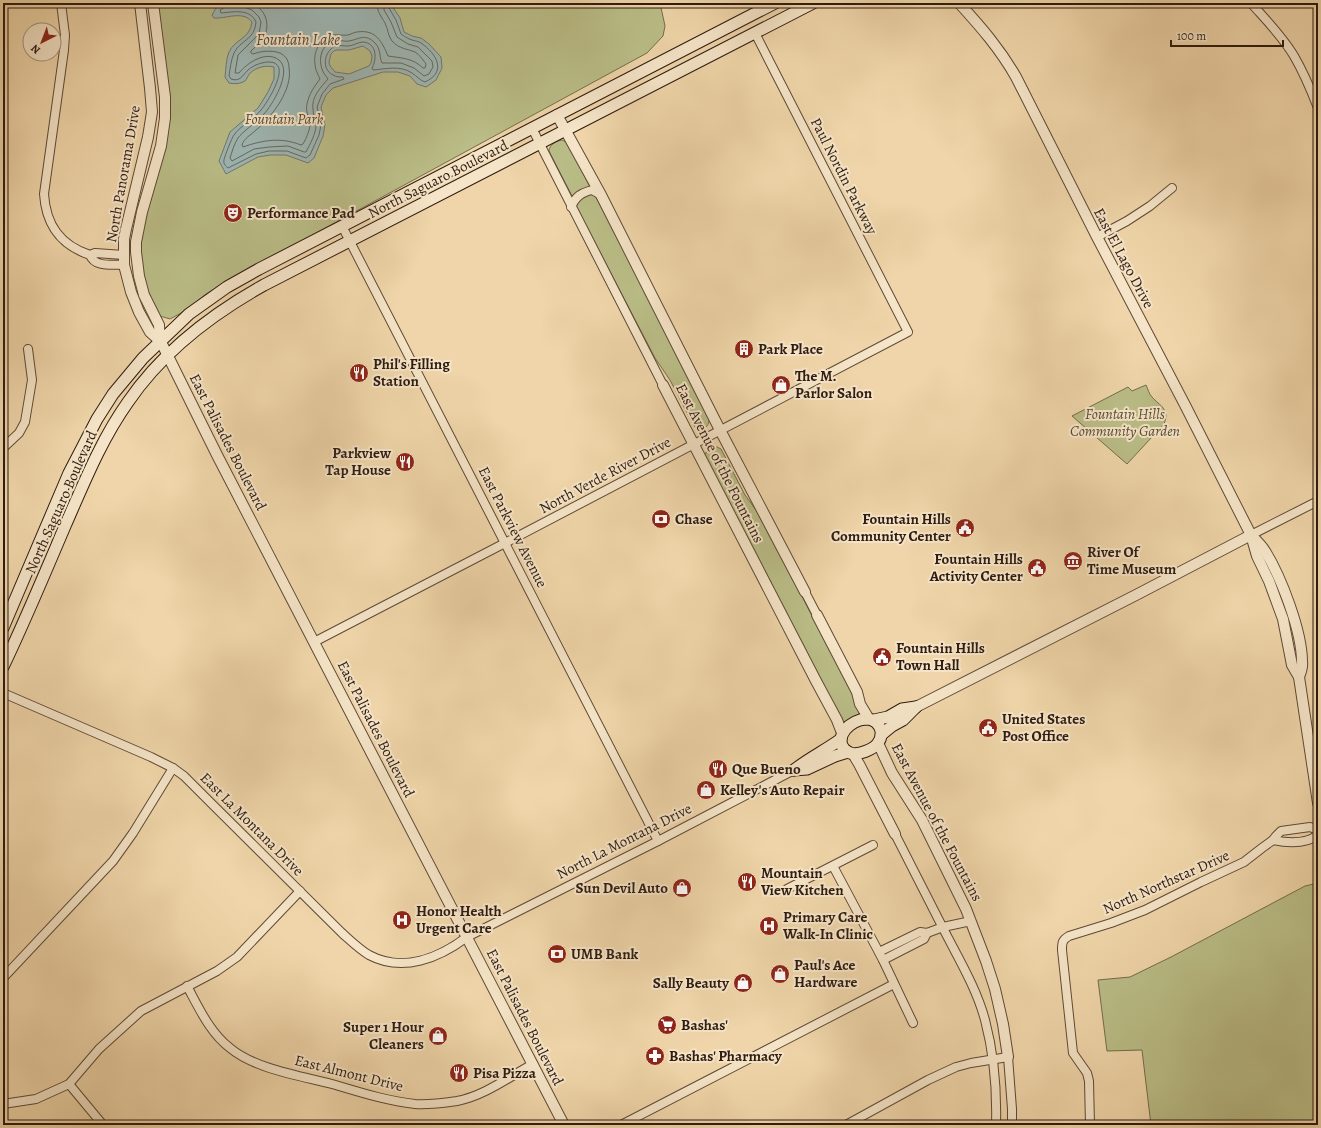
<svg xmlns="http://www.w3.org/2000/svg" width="1321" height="1128" font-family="Alegreya,serif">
  <rect width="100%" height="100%" fill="#efd5a9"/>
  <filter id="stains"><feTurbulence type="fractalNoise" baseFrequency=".005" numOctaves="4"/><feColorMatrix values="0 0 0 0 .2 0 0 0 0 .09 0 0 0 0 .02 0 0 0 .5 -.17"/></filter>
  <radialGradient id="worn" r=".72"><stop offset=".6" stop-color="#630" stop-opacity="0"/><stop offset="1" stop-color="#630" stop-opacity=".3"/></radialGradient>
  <g fill="#babd87" stroke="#746c4c">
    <polygon points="157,3 660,3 665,26 663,36 647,53 226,282 206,294 185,311 170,319 160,316 150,298 144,281 140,251 145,215 165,146"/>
    <path d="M562,140L568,143L590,187L572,196L549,151C549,145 556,141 562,140Z"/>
    <path d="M590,193L596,197L708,414C712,425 704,433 694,426L670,380L655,358L576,206L577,200Z"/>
    <path d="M1146,385C1148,389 1149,394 1152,397C1160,406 1170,409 1164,424L1127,464L1072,416L1128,387L1132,391Z"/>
    <polygon points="714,447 717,447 721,449 745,495 761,517 860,709 864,715 842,727 705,457 706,452"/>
    <polygon points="1318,883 1318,1125 1151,1125 1142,1050 1107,1051 1098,980 1130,977 1171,957 1305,886"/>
  </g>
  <path fill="#9eb6b3" stroke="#717872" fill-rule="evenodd" d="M224,3H393L392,6L400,18L404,32L412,36L421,38L429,44L441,57L442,68L436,80L426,87L417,84L410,76L398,72H383L333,88L326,95L321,107L325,125L323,136L314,158L308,163L286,155H270L258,157L226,174L219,161L230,132L258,108L268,92L274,79V67C265,65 257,67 250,73C248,75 247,79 245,81C240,84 234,84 229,83L225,77C226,69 226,59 229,52C235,39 250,39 252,22C243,10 226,19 214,18L212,15L216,8ZM363,46L370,51L372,56L371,63L369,66L349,74L335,72L330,66L329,62L331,54L334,51L337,50H349Z"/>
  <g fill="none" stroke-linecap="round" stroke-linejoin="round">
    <g stroke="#666862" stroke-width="1">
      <path d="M226,3L225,7L220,10L221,13C233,12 250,8 256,22C255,40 240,40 234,53C231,60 230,69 229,76L231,79C240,82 242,76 248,70C254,65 260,63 267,62C270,62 274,62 276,64C287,71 267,103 261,110C254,119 239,127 234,135C232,137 224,158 224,160C223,164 226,166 228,168L256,154L269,151H287L306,158L310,155L319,135L321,125L317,107L322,94L330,84L344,79L343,77C340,77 336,77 333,75C321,69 324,52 335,46C339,45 343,46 348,46C353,46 358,42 363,42C377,43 377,59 372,68L373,70C386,69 400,65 412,73C417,76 419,80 425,82C447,72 437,54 421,43C418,41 415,41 412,40C408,39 404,36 401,34L396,20L389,8V3"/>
      <path d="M231,3L232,7H244L252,10L259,17L261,22L259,34L238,55L235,73H239C247,63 266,50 279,60C293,71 272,106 263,115C257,122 242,132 238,138C234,144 232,152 230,158L232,161L254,149L269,147L288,146L304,152H306C310,144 316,134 316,125C315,120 313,114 313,109C311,97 321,87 328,79C326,76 323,73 322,69C318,58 322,44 334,41C339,39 344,42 349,41C360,39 365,33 375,43C381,49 379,56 382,63H401L414,68L424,76L429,74L433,67L432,61L418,47L408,44L397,37L391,22L384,10V3"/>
      <path d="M251,3C265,8 271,24 264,37C261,42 256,46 251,51V53L253,54C261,51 272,50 280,53C286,56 289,61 289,68C293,89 272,117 256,130C251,135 244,138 242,145L243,147C263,140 281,137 301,145L303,144C306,139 309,132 310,126C310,119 305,111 307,104C309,94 314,87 320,79C318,74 315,70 315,64C313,52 320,38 333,35C338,34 343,36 348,35C352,34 354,32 357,32C376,29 382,42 388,56C401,58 413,58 423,68H425L426,64C423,60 420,55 415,52C408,49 399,49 392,41C388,36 388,29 385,23C381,16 377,12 377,3"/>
    </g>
    <g stroke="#5e4a37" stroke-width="10">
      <g id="minor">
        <path d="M61,3L65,35L64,50L44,194C46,225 60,245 90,255"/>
        <path d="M1251,3C1266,20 1283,37 1294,56C1304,73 1311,90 1318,108"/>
        <polyline points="532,128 544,152 663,385"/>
        <path d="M571,207C576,196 581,193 592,190L601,195"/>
        <polyline points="342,226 658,841"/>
        <polyline points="1097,237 1127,221 1150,206 1172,188"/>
        <path d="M124,265C113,264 95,268 90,255L95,253L124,255"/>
        <polyline points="3,448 19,433 25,422 32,380 28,349"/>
        <polyline points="1251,535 1318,501"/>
        <polyline points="805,592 817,615"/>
        <polyline points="314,642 505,543 908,332 755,33"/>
        <path d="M3,693L151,757L173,768L184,776L212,804L342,933C351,941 359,949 369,955C403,973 439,958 467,937L658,841L794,770"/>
        <path d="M895,834C912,867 929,901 946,934C960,961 977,990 985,1020C994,1054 997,1090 996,1125"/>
        <path d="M1273,840C1287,843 1306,844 1318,835"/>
        <polyline points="833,866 883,960 913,1023"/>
        <polyline points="787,889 873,845"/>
        <polyline points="879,952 920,932 927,933 943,927 971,921"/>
        <polyline points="883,960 924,939 927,933"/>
        <polyline points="3,978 113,861 133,833 173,768"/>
        <path d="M187,986C199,1008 210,1033 230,1048C255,1069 301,1076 332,1084C359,1092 387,1101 415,1104C428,1105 443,1103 457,1101C484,1096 509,1077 533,1064"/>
        <polyline points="69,1084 103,1125"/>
        <polyline points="3,1104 36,1099 69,1084 99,1049 141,1011 217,971 237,957 300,891"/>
        <polyline points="621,1125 894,984"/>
        <polyline points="846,1125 928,1080 956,1067 971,1063 1008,1057 1012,1109 1012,1125"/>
        <path d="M1090,1125L1089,1081L1087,1073L1073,1053L1062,950C1062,943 1062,940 1069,936L1111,923L1145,910L1201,882L1244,862L1262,848L1273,840L1276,836L1281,831L1310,827L1318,830"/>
      </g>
    </g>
    <g stroke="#5e4a37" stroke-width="12">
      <g id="tertiary">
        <polyline points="140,3 150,88 152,112 148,137 126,229 124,239 124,265 131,292 139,312 150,332 160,341 163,346 217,455 564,1125"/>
        <polyline points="153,3 165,97 165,118 161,146 142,212 136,242 136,252 139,276 144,295 159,325 160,341"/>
        <path d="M959,3C981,27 1000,49 1016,77L1097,237L1185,405L1251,535L1257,556L1269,581L1283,619L1292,665L1299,677"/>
        <polyline points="557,115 601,195 720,430 805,592"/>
        <polyline points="663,385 816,681 837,720 842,733"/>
        <path d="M1253,537C1257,541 1262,546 1265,551C1281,577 1302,631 1302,662C1303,667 1301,672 1299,677L1318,803"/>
        <polyline points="817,615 857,692 860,704 869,719"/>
        <polyline points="916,707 1136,595 1251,535"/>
        <polyline points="878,743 892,773 922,820 966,909 986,961 995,989 1003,1024 1008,1057"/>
        <polyline points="853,754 859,764 895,834"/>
      </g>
    </g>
    <g stroke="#2e1b11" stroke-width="13">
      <g id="secondary">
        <polyline points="3,628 69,473 97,419 113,394 143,358 189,314 227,287 259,269 775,3"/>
        <path d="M3,667C25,621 45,573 65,526C84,483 101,440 128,402C162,352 212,314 264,285L813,3"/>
        <path d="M869,719C880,722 885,733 878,743C874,749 858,756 850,753C831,744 845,724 860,720C863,719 866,719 869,719Z"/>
        <polyline points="874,720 888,717 902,709 916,707"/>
        <polyline points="881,735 892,726 903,720 916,707"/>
        <polyline points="794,770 807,769 835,756 848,752"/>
        <path d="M794,770C809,758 826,750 841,739"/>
      </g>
    </g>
    <use href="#minor" stroke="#f5e4c7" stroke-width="8"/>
    <use href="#tertiary" stroke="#f5e4c7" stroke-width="10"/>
    <use href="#secondary" stroke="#f5e4c7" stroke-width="11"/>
  </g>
  <defs>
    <g id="theatre-disc" transform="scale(1)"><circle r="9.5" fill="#8f2418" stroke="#f5e4c7"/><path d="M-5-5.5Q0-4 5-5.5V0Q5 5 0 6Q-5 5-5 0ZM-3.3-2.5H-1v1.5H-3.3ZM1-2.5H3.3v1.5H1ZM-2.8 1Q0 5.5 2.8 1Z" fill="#fff"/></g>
    <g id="building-disc" transform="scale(1)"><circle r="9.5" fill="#8f2418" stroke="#f5e4c7"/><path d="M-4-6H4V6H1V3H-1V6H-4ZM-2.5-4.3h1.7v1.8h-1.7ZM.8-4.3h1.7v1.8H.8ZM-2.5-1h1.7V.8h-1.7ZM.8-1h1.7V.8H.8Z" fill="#fff"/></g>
    <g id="restaurant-disc" transform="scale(1)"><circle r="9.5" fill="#8f2418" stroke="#f5e4c7"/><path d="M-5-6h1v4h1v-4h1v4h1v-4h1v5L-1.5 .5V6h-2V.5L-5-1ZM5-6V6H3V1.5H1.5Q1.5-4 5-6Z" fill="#fff"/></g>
    <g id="shop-disc" transform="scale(1)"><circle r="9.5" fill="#8f2418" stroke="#f5e4c7"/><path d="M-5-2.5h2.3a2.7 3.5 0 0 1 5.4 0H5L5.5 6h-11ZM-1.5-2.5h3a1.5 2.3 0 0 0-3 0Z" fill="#fff"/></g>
    <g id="bank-disc" transform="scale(1)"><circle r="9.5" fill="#8f2418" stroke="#f5e4c7"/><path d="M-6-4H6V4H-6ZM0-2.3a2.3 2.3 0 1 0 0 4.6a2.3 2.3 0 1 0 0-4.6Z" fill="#fff"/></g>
    <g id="civic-disc" transform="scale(1)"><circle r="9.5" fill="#8f2418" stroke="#f5e4c7"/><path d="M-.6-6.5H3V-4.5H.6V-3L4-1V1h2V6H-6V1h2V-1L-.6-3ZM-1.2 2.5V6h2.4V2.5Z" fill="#fff"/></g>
    <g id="museum-disc" transform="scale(1)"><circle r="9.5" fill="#8f2418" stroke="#f5e4c7"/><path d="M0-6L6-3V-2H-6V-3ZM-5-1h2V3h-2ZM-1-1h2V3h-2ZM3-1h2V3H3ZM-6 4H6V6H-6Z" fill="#fff"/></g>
    <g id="hospital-disc" transform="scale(1)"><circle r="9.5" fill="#8f2418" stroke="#f5e4c7"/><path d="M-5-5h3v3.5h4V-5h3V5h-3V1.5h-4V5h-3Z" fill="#fff"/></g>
    <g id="supermarket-disc" transform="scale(1)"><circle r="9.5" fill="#8f2418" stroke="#f5e4c7"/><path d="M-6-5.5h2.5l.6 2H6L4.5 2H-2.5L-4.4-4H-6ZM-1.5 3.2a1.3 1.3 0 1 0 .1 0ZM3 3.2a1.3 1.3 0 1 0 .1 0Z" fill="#fff"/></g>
    <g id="pharmacy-disc" transform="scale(1)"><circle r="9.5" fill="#8f2418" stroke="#f5e4c7"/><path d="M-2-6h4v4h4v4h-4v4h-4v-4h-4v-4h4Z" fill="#fff"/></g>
  </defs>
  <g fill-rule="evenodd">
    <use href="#theatre-disc" x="233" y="213"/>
    <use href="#building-disc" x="744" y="349"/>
    <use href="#restaurant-disc" x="359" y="373"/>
    <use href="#shop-disc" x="781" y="385"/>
    <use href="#restaurant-disc" x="405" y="462"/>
    <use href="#bank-disc" x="661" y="519"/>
    <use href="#civic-disc" x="965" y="528"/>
    <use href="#museum-disc" x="1073" y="561"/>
    <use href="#civic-disc" x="1037" y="568"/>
    <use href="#civic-disc" x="882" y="657"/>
    <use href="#civic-disc" x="988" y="728"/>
    <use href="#restaurant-disc" x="718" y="769"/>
    <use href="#shop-disc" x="706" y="790"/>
    <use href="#restaurant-disc" x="747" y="882"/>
    <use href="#shop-disc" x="682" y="888"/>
    <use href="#hospital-disc" x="402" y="920"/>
    <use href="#hospital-disc" x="769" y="926"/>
    <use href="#bank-disc" x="557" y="954"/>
    <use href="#shop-disc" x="780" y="974"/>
    <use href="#shop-disc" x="743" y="983"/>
    <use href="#supermarket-disc" x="667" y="1025"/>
    <use href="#shop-disc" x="438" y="1036"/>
    <use href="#pharmacy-disc" x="655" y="1056"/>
    <use href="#restaurant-disc" x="459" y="1073"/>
  </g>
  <g text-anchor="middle" stroke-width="4" stroke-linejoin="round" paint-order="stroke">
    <g font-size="15" font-style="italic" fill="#584c34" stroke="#f5e4c7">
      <text x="284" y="124">Fountain Park</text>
      <text x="1125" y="419">Fountain Hills<tspan x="1125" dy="17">Community Garden</tspan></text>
    </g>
    <g font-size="15" fill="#2e1b11" stroke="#f5e4c7">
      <text transform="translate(123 174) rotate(-80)" y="5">North Panorama Drive</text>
      <text transform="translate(844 176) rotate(63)" y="5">Paul Nordin Parkway</text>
      <text transform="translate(438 179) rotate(-27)" y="5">North Saguaro Boulevard</text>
      <text transform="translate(1124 258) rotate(62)" y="5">East El Lago Drive</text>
      <text transform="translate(228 442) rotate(63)" y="5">East Palisades Boulevard</text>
      <text transform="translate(720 463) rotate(63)" y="5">East Avenue of the Fountains</text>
      <text transform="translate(605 475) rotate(-28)" y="5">North Verde River Drive</text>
      <text transform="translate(61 502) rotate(-66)" y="5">North Saguaro Boulevard</text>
      <text transform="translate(513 527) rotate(63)" y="5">East Parkview Avenue</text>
      <text transform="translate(376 729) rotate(63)" y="5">East Palisades Boulevard</text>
      <text transform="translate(937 822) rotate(62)" y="5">East Avenue of the Fountains</text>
      <text transform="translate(252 824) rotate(45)" y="5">East La Montana Drive</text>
      <text transform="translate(624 841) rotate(-27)" y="5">North La Montana Drive</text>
      <text transform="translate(1166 882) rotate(-24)" y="5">North Northstar Drive</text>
      <text transform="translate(525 1017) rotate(63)" y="5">East Palisades Boulevard</text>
      <text transform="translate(349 1073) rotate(14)" y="5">East Almont Drive</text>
    </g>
    <g font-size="15" font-weight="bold" fill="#2e1b11" stroke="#f5e4c7" text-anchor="start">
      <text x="247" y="218">Performance Pad</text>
      <text x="758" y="354">Park Place</text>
      <text x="373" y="369">Phil's Filling<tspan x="373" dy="17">Station</tspan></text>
      <text x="795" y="381">The M.<tspan x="795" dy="17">Parlor Salon</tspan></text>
      <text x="391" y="458" text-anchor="end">Parkview<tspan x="391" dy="17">Tap House</tspan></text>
      <text x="675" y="524">Chase</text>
      <text x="951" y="524" text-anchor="end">Fountain Hills<tspan x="951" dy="17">Community Center</tspan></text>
      <text x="1087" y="557">River Of<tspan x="1087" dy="17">Time Museum</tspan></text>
      <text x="1023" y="564" text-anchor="end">Fountain Hills<tspan x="1023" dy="17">Activity Center</tspan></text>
      <text x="896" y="653">Fountain Hills<tspan x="896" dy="17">Town Hall</tspan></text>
      <text x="1002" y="724">United States<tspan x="1002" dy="17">Post Office</tspan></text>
      <text x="732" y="774">Que Bueno</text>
      <text x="720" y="795">Kelley's Auto Repair</text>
      <text x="761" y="878">Mountain<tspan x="761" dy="17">View Kitchen</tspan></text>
      <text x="668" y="893" text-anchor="end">Sun Devil Auto</text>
      <text x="416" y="916">Honor Health<tspan x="416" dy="17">Urgent Care</tspan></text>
      <text x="783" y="922">Primary Care<tspan x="783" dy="17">Walk-In Clinic</tspan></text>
      <text x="571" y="959">UMB Bank</text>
      <text x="794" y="970">Paul's Ace<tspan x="794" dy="17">Hardware</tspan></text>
      <text x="729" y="988" text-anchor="end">Sally Beauty</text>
      <text x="681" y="1030">Bashas'</text>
      <text x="424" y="1032" text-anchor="end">Super 1 Hour<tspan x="424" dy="17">Cleaners</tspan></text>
      <text x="669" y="1061">Bashas' Pharmacy</text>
      <text x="473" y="1078">Pisa Pizza</text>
    </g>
    <g font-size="16" font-style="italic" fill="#504a42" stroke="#f5e4c7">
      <text x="298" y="45">Fountain Lake</text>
    </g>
  </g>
  <rect width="1321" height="1128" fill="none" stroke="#efd5a9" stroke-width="16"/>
  <rect x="4" y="4" width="1313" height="1120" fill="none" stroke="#2e1b11" stroke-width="2"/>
  <rect x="8" y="8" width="1305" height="1112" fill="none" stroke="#2e1b11"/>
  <g transform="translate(42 42) rotate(222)"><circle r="19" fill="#f5e4c7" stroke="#a5947e"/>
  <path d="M0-3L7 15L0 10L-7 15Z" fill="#8f2418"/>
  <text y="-6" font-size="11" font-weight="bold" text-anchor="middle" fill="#2e1b11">N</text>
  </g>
  <path d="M1171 40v6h112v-6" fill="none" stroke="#2e1b11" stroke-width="2"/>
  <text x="1177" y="40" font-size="12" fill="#2e1b11" stroke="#f5e4c7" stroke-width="3" paint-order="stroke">100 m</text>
  <rect width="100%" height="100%" filter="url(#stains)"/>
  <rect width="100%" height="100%" fill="url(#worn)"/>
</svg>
